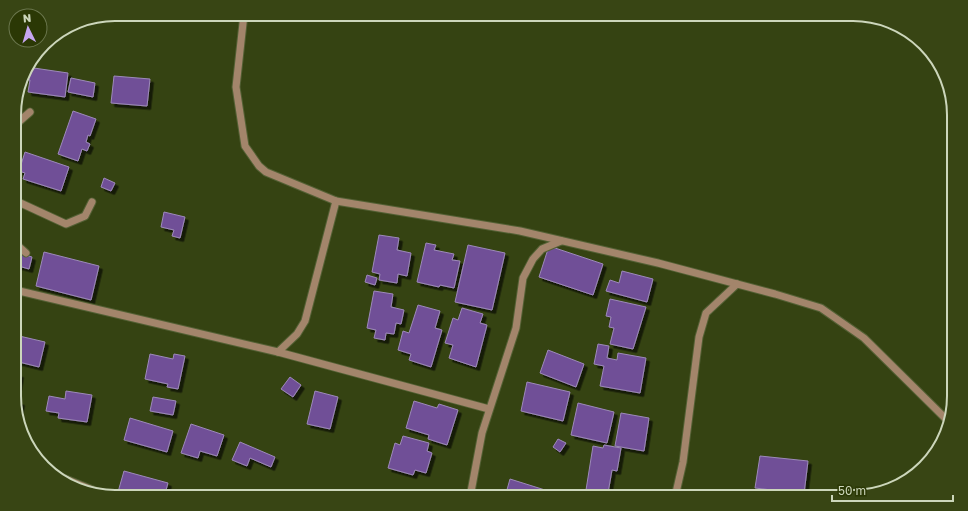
<svg xmlns="http://www.w3.org/2000/svg" width="968" height="511" font-family="'Golos Text',sans-serif">
  <defs>
    <filter id="shadow"><feDropShadow dx="3.5" dy="3.5" stdDeviation="0" flood-color="#0009"/></filter>
  </defs>
  <rect width="100%" height="100%" fill="#354312"/>
  <g fill="#705097" stroke="#9d89ba" filter="url(#shadow)">
    <polygon points="27,67 68,73 65,97 28,92 30,80 25,79"/>
    <polygon points="114,76 150,79 147,106 111,103"/>
    <polygon points="71,78 95,83 93,97 68,92"/>
    <polygon points="73,111 96,119 90,136 88,135 86,142 90,144 87,151 82,149 78,161 58,154"/>
    <polygon points="25,152 69,167 61,191 23,179 25,173 19,171"/>
    <polygon points="104,178 115,183 111,191 101,187"/>
    <polygon points="164,212 185,217 180,238 172,236 174,230 161,227"/>
    <polygon points="379,235 399,238 397,250 411,253 407,276 398,274 397,283 379,280 380,274 372,272"/>
    <polygon points="426,243 436,245 434,250 454,254 452,260 460,261 454,288 440,285 439,287 417,282"/>
    <polygon points="468,245 505,253 492,310 455,302"/>
    <polygon points="549,246 603,264 593,295 539,277"/>
    <polygon points="16,252 32,257 29,269 15,265"/>
    <polygon points="44,252 99,266 91,300 36,286"/>
    <polygon points="622,271 653,279 647,302 606,291 610,280 619,283"/>
    <polygon points="367,275 377,278 375,285 365,282"/>
    <polygon points="374,291 393,294 391,307 404,310 401,324 396,323 394,334 386,333 385,340 374,338 376,330 367,328"/>
    <polygon points="610,299 646,307 633,349 610,344 614,328 609,327 611,317 606,316"/>
    <polygon points="418,305 440,311 435,328 442,330 431,367 409,360 411,354 398,350 403,331 409,333"/>
    <polygon points="462,308 483,314 480,323 487,325 476,367 449,358 453,345 445,343 453,318 458,320"/>
    <polygon points="15,335 45,342 39,367 15,361"/>
    <polygon points="598,344 609,346 607,358 617,360 618,353 646,358 640,393 600,386 604,366 594,364"/>
    <polygon points="548,350 584,364 576,387 540,373"/>
    <polygon points="150,354 173,359 174,354 185,356 178,389 167,387 168,384 145,379"/>
    <polygon points="15,374 20,374 18,387 15,387"/>
    <polygon points="290,377 301,385 293,397 281,389"/>
    <polygon points="527,382 570,392 563,421 521,411"/>
    <polygon points="66,391 92,395 87,422 58,418 59,413 46,411 49,396 65,399"/>
    <polygon points="315,391 338,397 330,429 307,424"/>
    <polygon points="153,397 176,401 173,415 150,411"/>
    <polygon points="15,401 21,402 18,417 15,410"/>
    <polygon points="414,401 437,408 439,404 458,410 447,445 428,439 429,435 406,428"/>
    <polygon points="578,403 614,412 607,443 571,435"/>
    <polygon points="621,413 649,418 644,451 615,446"/>
    <polygon points="130,418 173,431 167,452 124,440"/>
    <polygon points="191,424 224,435 217,456 200,451 198,458 181,453"/>
    <polygon points="403,436 429,443 427,451 432,453 426,473 415,470 413,475 388,468 395,443 400,445"/>
    <polygon points="558,439 566,443 560,452 553,447"/>
    <polygon points="240,442 275,457 271,467 250,458 247,466 232,460"/>
    <polygon points="604,445 621,448 617,471 612,470 608,493 586,490 593,446 603,448"/>
    <polygon points="760,456 808,461 804,494 755,488"/>
    <polygon points="124,471 168,483 164,497 137,497 118,492"/>
    <polygon points="510,479 545,490 543,497 505,497"/>
    <polygon points="820,491 835,492 834,497 819,497"/>
    <polygon points="580,492 597,497 579,497"/>
  </g>
  <g fill="none" stroke-linecap="round" stroke-linejoin="round">
    <g stroke="#536034" stroke-width="9">
      <g id="minor">
        <polyline points="244,14 236,87 245,146 259,166 266,172 336,201 520,231 658,263 775,294 821,308 864,338 948,421"/>
        <polyline points="14,126 30,112"/>
        <polyline points="14,200 66,224 85,216 92,202"/>
        <polyline points="15,243 26,253"/>
        <polyline points="15,290 278,352 489,409"/>
        <polyline points="278,352 297,334 305,321 336,201"/>
        <polyline points="58,476 100,493"/>
        <polyline points="470,497 482,433 516,328 523,278 533,259 542,249 561,241"/>
        <polyline points="675,497 683,462 699,337 706,313 737,284"/>
      </g>
    </g>
    <use href="#minor" stroke="#a3856b" stroke-width="7"/>
  </g>
  <path d="M0 0H968V511H0ZM115 21H853A94 94 0 0 1 947 115V396A94 94 0 0 1 853 490H115A94 94 0 0 1 21 396V115A94 94 0 0 1 115 21Z" fill="#384514" fill-rule="evenodd"/>
  <path fill="none" stroke="#ccd6bb" stroke-width="2" d="M115 21H853A94 94 0 0 1 947 115V396A94 94 0 0 1 853 490H115A94 94 0 0 1 21 396V115A94 94 0 0 1 115 21Z"/>
  <g transform="translate(28 28) rotate(355)"><circle r="19" fill="#2b3805" stroke="#6b774e"/>
  <path d="M0-3L7 15L0 10L-7 15Z" fill="#c6a6f0"/>
  <text y="-6" font-size="11" font-weight="bold" text-anchor="middle" fill="#ccd6bb">N</text>
  </g>
  <path d="M832 495v6h121v-6" fill="none" stroke="#ccd6bb" stroke-width="2"/>
  <text x="838" y="495" font-size="12" fill="#ccd6bb" stroke="#2b3805" stroke-width="3" paint-order="stroke">50 m</text>
</svg>
